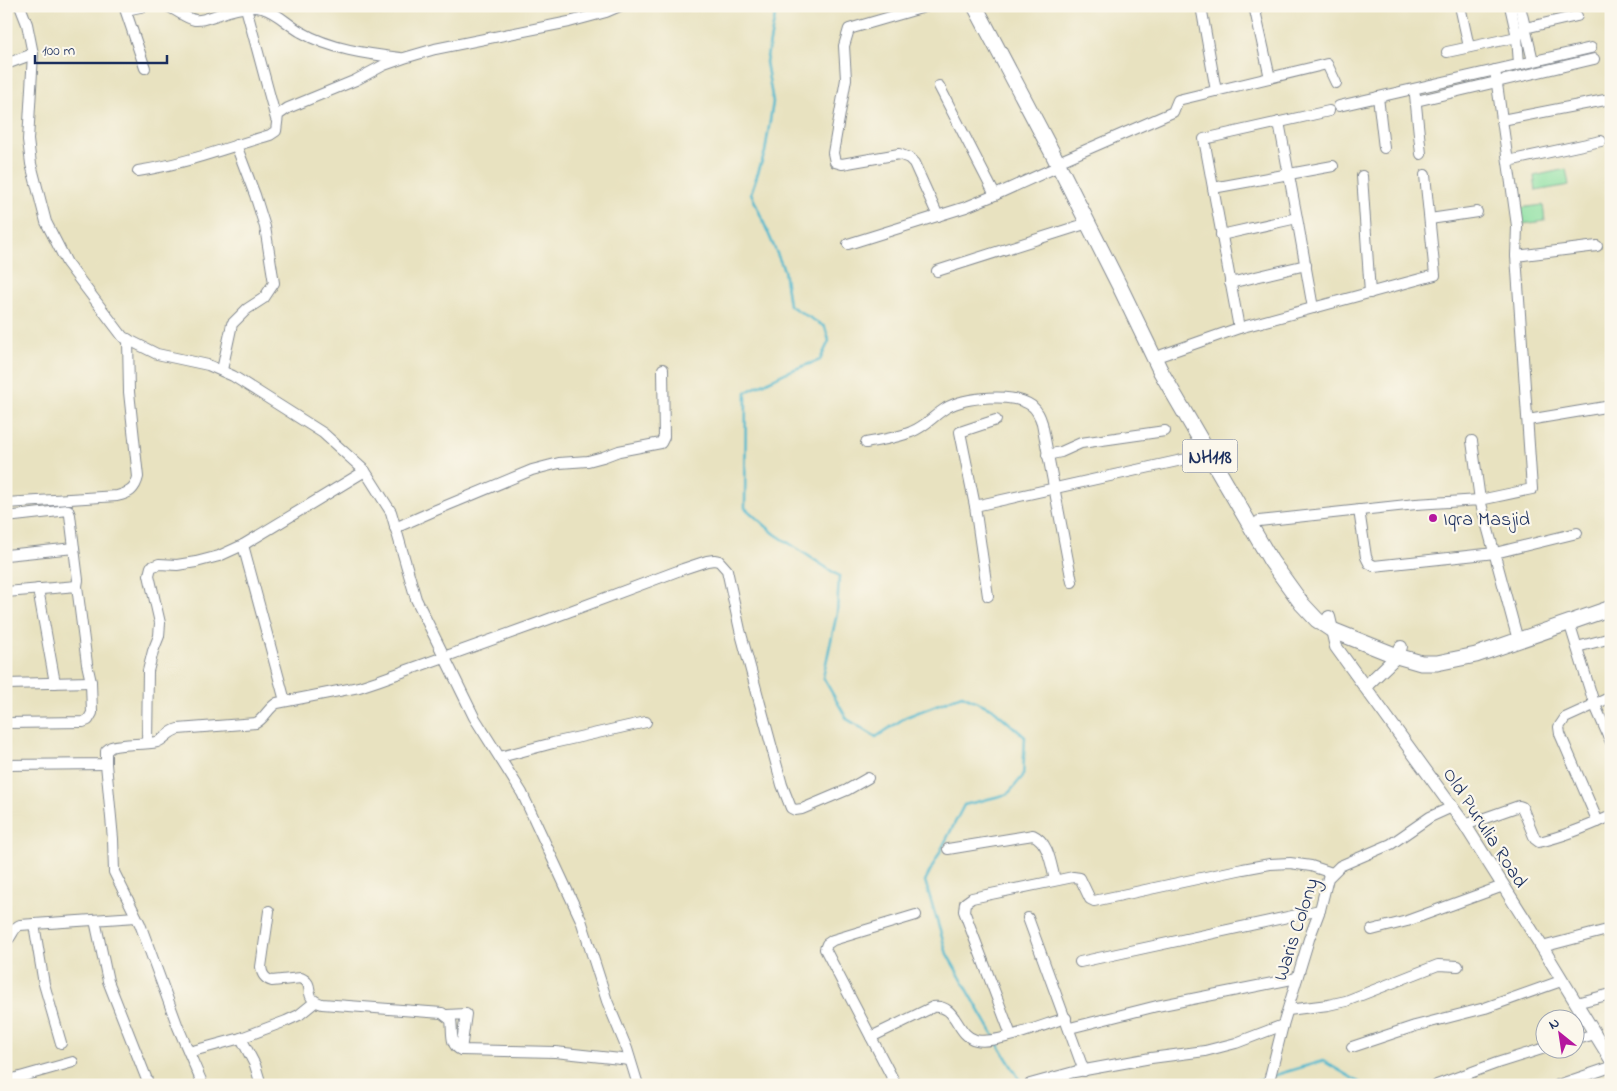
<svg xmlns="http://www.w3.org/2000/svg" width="1617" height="1091" font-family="'Indie Flower',sans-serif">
  <rect width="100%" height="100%" fill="#fbf7ec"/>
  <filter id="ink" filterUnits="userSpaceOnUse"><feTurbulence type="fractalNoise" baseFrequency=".02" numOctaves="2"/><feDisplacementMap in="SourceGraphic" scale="10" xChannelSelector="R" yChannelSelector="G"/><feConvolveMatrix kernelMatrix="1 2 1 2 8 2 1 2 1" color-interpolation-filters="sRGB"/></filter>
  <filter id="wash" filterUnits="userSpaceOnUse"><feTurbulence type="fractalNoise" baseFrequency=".0096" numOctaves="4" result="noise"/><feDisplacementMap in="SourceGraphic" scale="20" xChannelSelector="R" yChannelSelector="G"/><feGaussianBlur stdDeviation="1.12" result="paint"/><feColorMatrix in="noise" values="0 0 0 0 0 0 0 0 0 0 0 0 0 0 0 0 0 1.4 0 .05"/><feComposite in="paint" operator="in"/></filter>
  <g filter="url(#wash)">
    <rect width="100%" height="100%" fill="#e8e2c0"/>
    <g fill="#8ce0a2" stroke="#548880">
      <polygon points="1566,169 1569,185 1536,191 1534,176"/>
      <polygon points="1543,205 1545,221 1522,224 1519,208"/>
    </g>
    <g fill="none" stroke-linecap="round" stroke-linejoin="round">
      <g stroke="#50b8ce" stroke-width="2.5">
        <polyline points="777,6 766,62 773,102 765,152 751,193 784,270 789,305 825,327 829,341 820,360 787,372 746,392 745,508 775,534 839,576 837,613 823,677 847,719 876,737 906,717 962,695 993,709 1025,737 1023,776 1008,794 964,805 925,881 947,954 994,1036"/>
        <polyline points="996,1041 1023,1085"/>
        <polyline points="1272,1076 1323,1061 1364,1085"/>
        <polyline points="1245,1085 1267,1078"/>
      </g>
    </g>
  </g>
  <g filter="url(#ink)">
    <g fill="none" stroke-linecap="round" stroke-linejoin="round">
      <g stroke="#82888f" stroke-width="12">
        <g id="minor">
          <polyline points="20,6 27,24 33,54 28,140 31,164 46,222 67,263 123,337 157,354 208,365 233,376 323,433 365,471 391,512 416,599 474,717 522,793 581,920 607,1001 627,1049 638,1085"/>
          <polyline points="124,6 145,68"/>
          <path d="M167,6C177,10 185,18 195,20C202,21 210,17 217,15C230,10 248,5 262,8C277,12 288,25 301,32C330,49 367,54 400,58"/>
          <polyline points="928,6 849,29 844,46 846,79 833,153 835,162 842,164 899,154 909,158 914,163 938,216"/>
          <polyline points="1201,6 1216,91"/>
          <polyline points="1254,6 1270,78"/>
          <polyline points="1460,6 1469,47"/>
          <polyline points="1510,6 1517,37"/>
          <polyline points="1520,6 1533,61"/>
          <polyline points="246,8 276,119"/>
          <polyline points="126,10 145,6"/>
          <polyline points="1517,37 1525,28 1577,16"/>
          <polyline points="1447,52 1517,37 1519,64"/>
          <polyline points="6,64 33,54"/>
          <polyline points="939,86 995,195"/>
          <polyline points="1415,95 1421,154"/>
          <polyline points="1378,97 1384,148"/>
          <polyline points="1416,101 1594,59"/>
          <polyline points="1339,106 1591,48"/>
          <polyline points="1502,120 1605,100"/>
          <polyline points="1065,159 1173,112 1178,100 1327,64 1336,83"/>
          <polyline points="1508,161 1601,141"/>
          <path d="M138,171C184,164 226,148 270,135L276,131L278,115L288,108L356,80L384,65L404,58L435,49L569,22L606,12L620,6"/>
          <polyline points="1362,176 1370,293"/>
          <polyline points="1213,188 1333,166"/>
          <polyline points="1297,218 1313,308"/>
          <polyline points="1430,219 1477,212"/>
          <polyline points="1221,235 1297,218 1279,122"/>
          <polyline points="848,244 966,207 995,195 1059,166"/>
          <polyline points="1516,256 1597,246"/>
          <polyline points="937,271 1088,223"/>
          <polyline points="1230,283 1306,265"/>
          <polyline points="1239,328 1204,139 1329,111"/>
          <polyline points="1162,355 1239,328 1435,275 1425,175"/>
          <polyline points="222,370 232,324 247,309 264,298 274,283 265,227 255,195 236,145"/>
          <polyline points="1528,420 1611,406"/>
          <polyline points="1472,441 1480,500 1532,489 1516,256 1517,226 1495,70"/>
          <path d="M866,443C881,440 897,438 911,432C926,426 933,416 946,408C965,397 1014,392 1032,406C1038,411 1040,417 1042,423L1072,582"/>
          <polyline points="1047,455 1061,452 1081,443 1165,431"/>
          <path d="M6,503L117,496C129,493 135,490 138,477L129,392L128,339"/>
          <polyline points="975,506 960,432 996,420"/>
          <polyline points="1359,510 1366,557 1369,563 1374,566 1495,553 1577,533"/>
          <polyline points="6,517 68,510 70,515 74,548"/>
          <polyline points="1259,521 1416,504 1480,500 1516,633"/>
          <polyline points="395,528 436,510 532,470 559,463 588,461 603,457 619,451 661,443 664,437 663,369"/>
          <polyline points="243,545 285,701"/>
          <polyline points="6,555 74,548 78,580 77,586"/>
          <polyline points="38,589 55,683"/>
          <polyline points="6,592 77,586 87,664 91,682 92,713 88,720 83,722 6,723"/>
          <polyline points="988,596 975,506 1209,454"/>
          <polyline points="1569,622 1594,703 1611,742"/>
          <polyline points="1577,647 1611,638"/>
          <polyline points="6,684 91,682"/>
          <polyline points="147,743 148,671 153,651 159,636 160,623 149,575 151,567 159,564 177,565 196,562 219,556 243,545 365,471"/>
          <polyline points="500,757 553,743 646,722"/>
          <polyline points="106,764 113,839 114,872 140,924 178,1027 203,1085"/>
          <path d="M6,765L106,764V751L111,747C126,743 142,745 157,742C165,739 169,731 178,729L256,723C265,718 268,708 277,703L359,687L377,681L533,625L683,569L707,561L714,560L719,561L727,570L740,630L782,785L791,808L795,810L802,809L847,790L868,778"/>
          <polyline points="1598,822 1560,734 1559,727 1565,718 1611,697"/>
          <path d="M1465,825L1519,806L1522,807L1535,839L1539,842C1565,836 1587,827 1611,816"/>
          <path d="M948,849L1033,835C1049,842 1051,865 1055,880"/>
          <path d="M269,911L261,967C262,975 265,979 272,981L301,978C317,985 301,998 322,1004L442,1013L451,1020C453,1031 449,1045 461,1050L555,1052L630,1060"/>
          <polyline points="1028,918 1084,1071"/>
          <polyline points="95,920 108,981 149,1085"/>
          <polyline points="34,924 44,984 61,1043"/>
          <polyline points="1372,930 1407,921 1503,886"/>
          <path d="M6,941C13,937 12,928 20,925L136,917"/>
          <polyline points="1542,947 1611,929"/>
          <polyline points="1080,962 1320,910"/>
          <polyline points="1576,1003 1611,994"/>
          <polyline points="1288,1010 1328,1005 1346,1001 1438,965 1458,966"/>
          <polyline points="447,1015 466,1014 461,1050"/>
          <polyline points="1070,1028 1157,1006 1297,978"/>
          <polyline points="1011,1035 964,911 965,903 972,898 1073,877 1080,878 1090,899 1094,901 1243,869 1270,864 1290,863 1311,866 1332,873"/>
          <path d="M871,1037L933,1007C958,1004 955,1035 976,1040C995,1045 1045,1024 1066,1018"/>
          <polyline points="241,1038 255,1065 261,1085"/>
          <polyline points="1574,1040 1595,1034"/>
          <polyline points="1352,1047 1415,1026 1485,1008 1561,981"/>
          <polyline points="189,1052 241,1038 286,1021 299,1015 315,1002"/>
          <polyline points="6,1081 73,1062"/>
          <polyline points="1030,1084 1074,1072 1151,1058 1205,1051 1236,1043 1283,1025"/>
          <polyline points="896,1085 825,949 827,944 833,940 916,915"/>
          <polyline points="1268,1085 1283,1025 1309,939 1320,910 1328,878 1340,866 1391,844 1430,817 1452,807"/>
          <polyline points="1437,1085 1497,1063 1545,1048"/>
          <polyline points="1558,1085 1611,1067"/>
        </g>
      </g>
      <g stroke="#82888f" stroke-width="14">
        <g id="major">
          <polyline points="1329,617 1336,647 1465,825 1542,947 1611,1060"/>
          <polyline points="1366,686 1397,656 1401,647"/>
        </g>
      </g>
      <g stroke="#82888f" stroke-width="17">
        <polyline id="highway" points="975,6 1054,156 1121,289 1161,372 1271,561 1302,604 1317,620 1332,630 1397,656 1421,663 1437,663 1476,655 1611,608"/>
      </g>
      <use href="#minor" stroke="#fff" stroke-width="10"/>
      <use href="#major" stroke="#fff" stroke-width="12"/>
      <use href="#highway" stroke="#fff" stroke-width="15"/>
    </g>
  </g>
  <circle fill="#b5179e" stroke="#fbf7ec" stroke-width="2" cx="1433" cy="518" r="5"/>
  <g text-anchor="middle" stroke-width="4.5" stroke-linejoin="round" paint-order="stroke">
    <rect fill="#fbf7ec" stroke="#5e6b89" stroke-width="1" x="1182.5" y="439.5" width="55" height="33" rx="4"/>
    <g font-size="19" font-weight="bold" fill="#1b2f5e">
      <text x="1210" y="463">NH118</text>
    </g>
    <g font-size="20" fill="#1b2f5e" stroke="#fbf7ec" text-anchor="start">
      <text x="1443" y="525">Iqra Masjid</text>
    </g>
    <g font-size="20" fill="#1b2f5e" stroke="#fbf7ec">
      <text transform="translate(1486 827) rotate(57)" y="7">Old Purulia Road</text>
      <text transform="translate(1295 929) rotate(-72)" y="7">Waris Colony</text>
    </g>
  </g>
  <rect width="1617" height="1091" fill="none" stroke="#fbf7ec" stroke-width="25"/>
  <g transform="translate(1560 1034) rotate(330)"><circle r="24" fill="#fbf7ec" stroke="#a1a7b3"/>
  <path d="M0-4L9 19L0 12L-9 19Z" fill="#b5179e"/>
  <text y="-8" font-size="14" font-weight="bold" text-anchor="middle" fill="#1b2f5e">N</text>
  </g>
  <path d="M35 55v8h132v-8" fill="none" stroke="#1b2f5e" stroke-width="2.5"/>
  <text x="42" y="55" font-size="15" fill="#1b2f5e" stroke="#fbf7ec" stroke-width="4" paint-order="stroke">100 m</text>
</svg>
